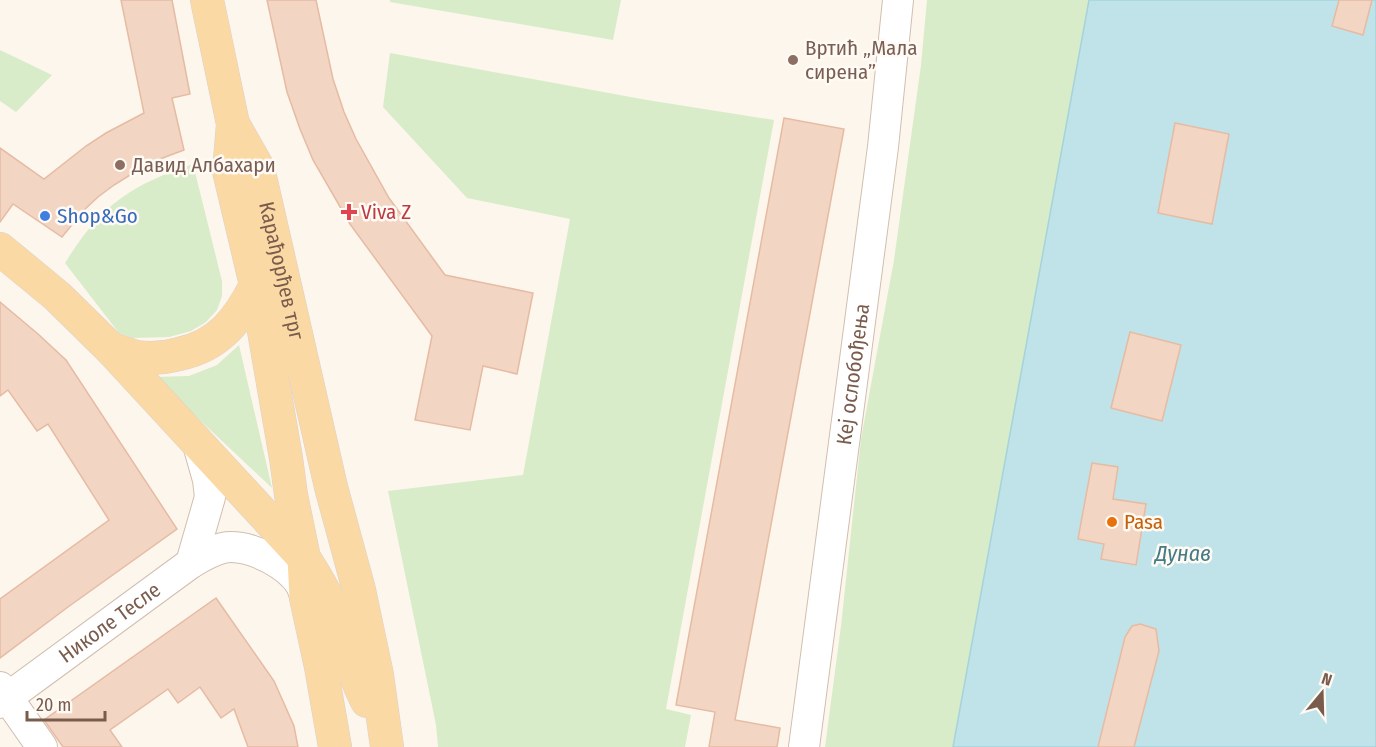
<svg xmlns="http://www.w3.org/2000/svg" width="1376" height="747" font-family="'Fira Sans Condensed',sans-serif">
  <rect width="100%" height="100%" fill="#fdf6ec"/>
  <g fill="#d8ecc9">
    <polygon points="390,0 621,0 613,40 390,2"/>
    <polygon points="927,0 1089,0 953,747 825,747 841,626 861,439 894,260 921,65"/>
    <polygon points="0,50 52,75 16,112 0,101"/>
    <polygon points="390,53 647,100 774,120 666,709 691,715 685,747 438,747 436,725 388,491 523,475 570,219 467,198 383,107"/>
    <path d="M193,164L222,281V296L217,310L206,322L191,331L169,337L133,338L119,333L65,263C101,205 129,186 193,164Z"/>
    <polygon points="239,345 272,488 154,377 189,376 217,365"/>
  </g>
  <polygon fill="#bfe3e8" stroke="#a5d3da" stroke-width="1.5" points="1089,0 1376,0 1376,747 953,747"/>
  <g fill="#f3d5c3" stroke="#e6bba3" stroke-width="1.5">
    <polygon points="121,0 172,0 190,94 172,98 184,150 160,159 138,170 114,185 98,197 84,210 62,237 13,204 0,222 0,148 44,179 86,146 106,133 144,113"/>
    <polygon points="267,0 316,0 333,79 344,112 356,139 389,198 445,275 533,293 517,374 483,366 470,430 415,420 432,336 350,224 313,160 300,129 287,92"/>
    <polygon points="1339,0 1372,0 1363,35 1332,26"/>
    <polygon points="784,118 844,129 735,720 780,728 777,747 709,747 715,712 676,705"/>
    <polygon points="1175,123 1229,134 1212,224 1158,213"/>
    <polygon points="0,302 38,334 66,360 177,529 68,607 0,658 0,599 109,520 48,424 37,431 8,390 0,396"/>
    <polygon points="1130,332 1181,345 1162,421 1111,408"/>
    <polygon points="1092,463 1118,467 1113,499 1146,504 1136,565 1101,559 1104,544 1078,539"/>
    <polygon points="216,598 274,681 294,726 298,747 248,747 234,709 221,718 200,687 178,703 168,689 110,730 122,747 63,747 44,720"/>
    <polygon points="1140,624 1156,629 1159,651 1134,747 1098,747 1125,637 1132,626"/>
  </g>
  <g fill="none" stroke-linecap="round" stroke-linejoin="round">
    <g stroke="#d1beb0" stroke-width="32">
      <g id="minor">
        <polyline points="191,563 210,497 208,480 197,441"/>
        <polyline points="0,687 42,747"/>
        <path id="s1" d="M0,703L191,563C203,556 217,547 231,547C254,547 289,565 301,585C303,589 304,594 306,598"/>
        <path id="s2" d="M804,747L883,147L898,0"/>
      </g>
    </g>
    <g stroke="#dad1cd" stroke-width="34">
      <g id="major">
        <polyline points="207,0 233,124 229,171 256,285 286,458 291,495 304,558 306,598 321,667 335,747"/>
        <path id="s3" d="M233,124L258,168L331,487L359,590L377,675L387,747"/>
        <path d="M0,249L57,296L110,348L304,558C317,578 329,598 337,620C347,647 353,675 367,701"/>
        <path d="M110,348C119,351 128,355 137,357C151,359 165,358 179,354C219,346 239,319 256,285"/>
      </g>
    </g>
    <use href="#minor" stroke="#fff" stroke-width="30"/>
    <use href="#major" stroke="#fbd9a5" stroke-width="33"/>
  </g>
  <g fill="#8d6e63" stroke="#fffaf3" stroke-width="2">
    <circle cx="793" cy="60" r="6"/>
    <circle cx="120" cy="165" r="6"/>
  </g>
  <path fill="#e0444e" stroke="#fffaf3" stroke-width="2" d="M346 203h6v6h6v6h-6v6h-6v-6h-6v-6h6z"/>
  <circle fill="#3f7fe0" stroke="#fffaf3" stroke-width="2" cx="45" cy="216" r="6"/>
  <circle fill="#e8710a" stroke="#fffaf3" stroke-width="2" cx="1112" cy="522" r="6"/>
  <g text-anchor="middle" stroke-width="5" stroke-linejoin="round" paint-order="stroke">
    <g font-size="21" fill="#785e54" stroke="#fffaf3" text-anchor="start">
      <text x="805" y="55">Вртић „Мала<tspan x="805" dy="24">сирена”</tspan></text>
      <text x="132" y="172">Давид Албахари</text>
    </g>
    <g font-size="21" fill="#be3a42" stroke="#fffaf3" text-anchor="start">
      <text x="361" y="219">Viva Z</text>
    </g>
    <g font-size="21" fill="#366cbe" stroke="#fffaf3" text-anchor="start">
      <text x="57" y="223">Shop&amp;Go</text>
    </g>
    <g font-size="21" fill="#7a5c4d" stroke="#fffaf3">
      <text dy="7" stroke="none"><textPath href="#s3" startOffset="156">Карађорђев трг</textPath></text>
      <text dy="7" stroke="none"><textPath href="#s2" startOffset="376">Кеј ослобођења</textPath></text>
      <text dy="7" stroke="none"><textPath href="#s1" startOffset="136">Николе Тесле</textPath></text>
    </g>
    <g font-size="21" fill="#c56008" stroke="#fffaf3" text-anchor="start">
      <text x="1124" y="529">Pasa</text>
    </g>
    <g font-size="22" font-style="italic" fill="#437c86" stroke="#fffaf3">
      <text x="1183" y="561">Дунав</text>
    </g>
  </g>
  <g transform="translate(1322 693) rotate(19)" stroke="#fffaf3" stroke-width="4.5" paint-order="stroke">
  <path d="M0-4.5L10 22L0 15L-10 22Z" fill="#7a5c4d"/>
  <text y="-9" font-size="16" font-weight="bold" text-anchor="middle" fill="#7a5c4d">N</text>
  </g>
  <path d="M27 711v9h78v-9" fill="none" stroke="#7a5c4d" stroke-width="3"/>
  <text x="36" y="711" font-size="18" fill="#7a5c4d" stroke="#fffaf3" stroke-width="4.5" paint-order="stroke">20 m</text>
</svg>
